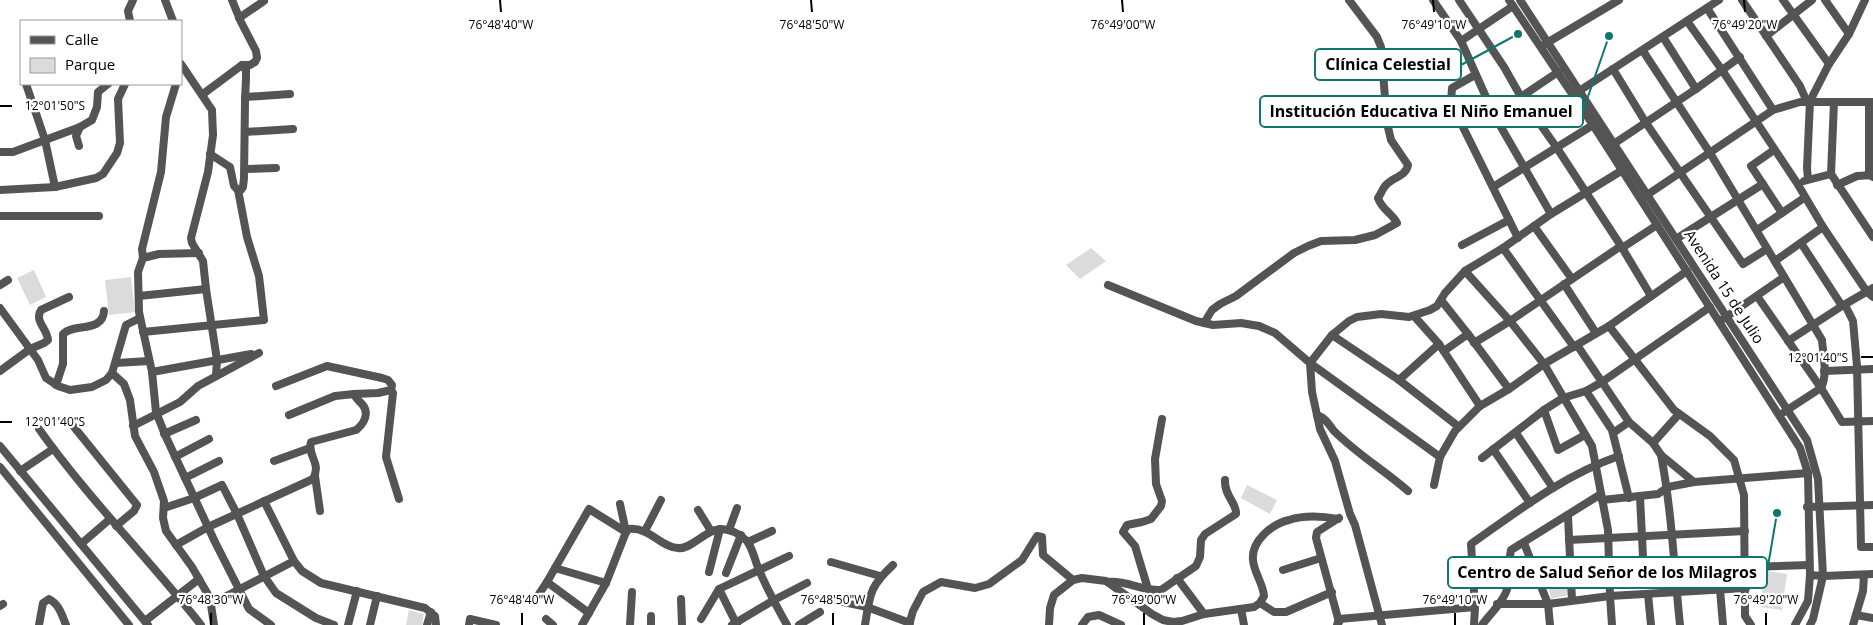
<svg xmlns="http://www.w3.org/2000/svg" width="1873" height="625" font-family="'Open Sans',sans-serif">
  <rect width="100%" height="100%" fill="#fff"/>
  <g fill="#dbdbdb">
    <polygon points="1091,248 1106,261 1080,279 1066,265"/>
    <polygon points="34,270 46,297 30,305 17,278"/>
    <polygon points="131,277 135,312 109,315 105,280"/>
    <polygon points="1247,485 1277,500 1270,514 1241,498"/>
    <polygon points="1564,569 1569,595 1551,599 1545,573"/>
    <polygon points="1765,571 1787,574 1782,610 1760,607"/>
    <polygon points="409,610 424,614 422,625 406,625"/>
  </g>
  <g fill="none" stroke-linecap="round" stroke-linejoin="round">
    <g stroke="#545454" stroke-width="8">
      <polyline points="165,0 173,21"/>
      <polyline points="1433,0 1461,41 1494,115 1551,214"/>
      <polyline points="1459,0 1504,67 1521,97 1557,148 1621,246 1651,296"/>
      <polyline points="1509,0 1593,125 1800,448 1808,473 1810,575 1808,601 1795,625"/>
      <path d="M1520,0C1615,147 1712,293 1807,440L1818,479L1823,576L1813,619L1810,625"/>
      <polyline points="1742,0 1800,86 1807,102"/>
      <polyline points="1783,0 1829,64"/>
      <polyline points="1825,0 1849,34"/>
      <polyline points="1707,8 1773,110"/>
      <polyline points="239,18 264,1"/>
      <polyline points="130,21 128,11 133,0"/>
      <polyline points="1687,21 1722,70 1797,183 1823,227 1867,292 1873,297"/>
      <polyline points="1766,36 1812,0"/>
      <polyline points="1663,37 1696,89"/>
      <polyline points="1461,41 1513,6"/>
      <polyline points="1545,44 1619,0"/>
      <path d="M1643,51L1710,153L1822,340C1823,354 1828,375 1821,388L1784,412"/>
      <polyline points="181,64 212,110 213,135 208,172 191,238 192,243 203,261 206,289 217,360 216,376"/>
      <polyline points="1613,69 1646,123 1743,264 1767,249"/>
      <polyline points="1475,75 1452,88 1451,103 1518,238"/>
      <polyline points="26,84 45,140 55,187"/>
      <polyline points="1576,93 1719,0"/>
      <polyline points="203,94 242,65 250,65 255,62 257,58 256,51 241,22 232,0"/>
      <polyline points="245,97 290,94"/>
      <polyline points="1834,102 1831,174 1873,237"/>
      <polyline points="1869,102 1869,175 1873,177"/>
      <polyline points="1494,115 1558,72"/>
      <polyline points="245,132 293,129"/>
      <polyline points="79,146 76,136 80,127"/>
      <polyline points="1609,147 1696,89 1740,57"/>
      <polyline points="1774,150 1751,166 1782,213"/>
      <polyline points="0,152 13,152 80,127 92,120 97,107 98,92 108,84"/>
      <polyline points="210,154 230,167 234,186 238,190 241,190 243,187 244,178 245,101 246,78 246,70 242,65"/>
      <polyline points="245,169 276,168"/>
      <polyline points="1808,179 1807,168 1810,101 1829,64 1849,34 1865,0"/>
      <polyline points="1804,181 1831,174"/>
      <polyline points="1837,185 1857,176 1873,175"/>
      <polyline points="1493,187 1593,125"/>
      <polyline points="0,190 55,187 96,178 103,174 117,153 120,143 118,99 125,84"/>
      <polyline points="1644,197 1773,110 1800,102 1873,102"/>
      <polyline points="0,216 99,216"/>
      <polyline points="1534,226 1572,279"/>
      <polyline points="1757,230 1804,198"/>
      <polyline points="1676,239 1763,184"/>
      <polyline points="1801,243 1842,306"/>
      <polyline points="1462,245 1509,220"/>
      <polyline points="1503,248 1574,347"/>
      <polyline points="1622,248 1657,225"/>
      <polyline points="199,253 159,254 143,258 138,272 139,312 152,372 156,412 166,437 215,542 249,609 271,625"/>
      <polyline points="143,258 142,249 161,172 166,117 176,84"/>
      <polyline points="1775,261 1823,227"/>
      <polyline points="1465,271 1510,321 1544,364 1592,446 1608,530 1610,596 1612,625"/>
      <polyline points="1564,284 1596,333"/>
      <polyline points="0,285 8,280"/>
      <polyline points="1108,285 1196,321 1213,325 1241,323 1259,326 1275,333 1310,363 1440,457"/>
      <polyline points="139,296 206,289"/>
      <polyline points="1757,296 1821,388 1842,422 1873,421"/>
      <polyline points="1441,300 1468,334 1509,389"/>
      <polyline points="1845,305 1853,321 1857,366 1861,547 1873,547"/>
      <polyline points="0,308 38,360 46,378 58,386 70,390 92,387 106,380 112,373 126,325 140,318"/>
      <polyline points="1414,316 1439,344 1480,406"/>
      <polyline points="1723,319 1784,277"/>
      <path d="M1204,323L1212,310L1220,304L1236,296L1294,253L1308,246L1321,241L1355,240L1375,235L1397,223C1392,213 1382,210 1378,198C1381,194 1383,187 1387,184C1394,177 1406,176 1408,165L1391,140L1387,123L1381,47L1377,37L1349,0"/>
      <polyline points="1609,326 1674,410 1710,436 1734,460 1744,495 1745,616 1751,625"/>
      <polyline points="143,332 264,320 259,276 247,237 238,190"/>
      <polyline points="1332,335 1399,380 1459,427"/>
      <polyline points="1788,341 1842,306 1873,288"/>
      <polyline points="1474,343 1510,321 1621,246"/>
      <polyline points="1577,345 1629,422 1653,443 1661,455 1694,482"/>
      <polyline points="1444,351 1468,334"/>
      <polyline points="116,363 149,361"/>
      <path d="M0,371L30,349L44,343L48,340C47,328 34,321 41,310L69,297"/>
      <polyline points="1824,371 1873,369"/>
      <polyline points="152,372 251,354"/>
      <polyline points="112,373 124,384 130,400 135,436 154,472 164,501 163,518 166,531 192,567 210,598 214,625"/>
      <polyline points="1399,380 1439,344"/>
      <path d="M56,385L63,364V334C73,323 103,333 104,311"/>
      <polyline points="276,386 327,366 382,378 388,380 392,385 391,390 378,393 354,394"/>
      <polyline points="391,390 393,393 386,457 399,499"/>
      <polyline points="1586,391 1612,430 1629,498"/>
      <polyline points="1544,410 1558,450 1585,435"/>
      <path d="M1317,415C1326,418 1329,425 1334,431C1357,454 1384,470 1408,491"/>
      <polyline points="70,422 137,505 134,511 116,526"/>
      <polyline points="133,426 180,402 198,386 259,353"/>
      <path d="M39,429C88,498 148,558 201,625"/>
      <polyline points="1516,433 1553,488"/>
      <polyline points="1613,433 1629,422"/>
      <polyline points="164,434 196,420"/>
      <polyline points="1653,443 1679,414"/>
      <polyline points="0,446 148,625"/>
      <polyline points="1493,449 1530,503"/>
      <path d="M1661,455C1672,512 1674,568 1680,625"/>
      <polyline points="175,457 209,439"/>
      <polyline points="1482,458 1544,410 1563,398 1586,391 1602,382 1710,307"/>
      <polyline points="274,461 310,448"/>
      <polyline points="0,467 129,625"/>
      <polyline points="20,471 53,449"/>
      <polyline points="315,476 320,511"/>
      <polyline points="185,478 219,461"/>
      <polyline points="1434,485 1440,457 1455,431 1480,406 1509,389 1544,364 1609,326 1687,271"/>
      <polyline points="1602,500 1658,494 1668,487 1694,482 1808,473"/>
      <polyline points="264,501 294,561 302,571 321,583 425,608 435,616 436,625"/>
      <polyline points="620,504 626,532"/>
      <polyline points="1807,507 1873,505"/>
      <polyline points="164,508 194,498 222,485 237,514 264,576 276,593 316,618 334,625"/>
      <polyline points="698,510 711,531"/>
      <polyline points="1568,516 1572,600"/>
      <polyline points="1339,518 1317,532 1316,538 1339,622"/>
      <polyline points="729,530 737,508"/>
      <polyline points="645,531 661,500"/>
      <polyline points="1569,540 1745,531"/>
      <polyline points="748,542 772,531"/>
      <polyline points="1524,543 1548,604 1550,625"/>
      <polyline points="81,544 110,519"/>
      <path d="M176,545L208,527L313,479C322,462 307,457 311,442L356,430C364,424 370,413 362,404C358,400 356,399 354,394L335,396L289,415"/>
      <polyline points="831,562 880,576"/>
      <polyline points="1745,567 1809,565"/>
      <polyline points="555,568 606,583"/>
      <polyline points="1534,569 1570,560"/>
      <polyline points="1283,570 1321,558"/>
      <polyline points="709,572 720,529"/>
      <polyline points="726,573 741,535"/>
      <polyline points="1810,575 1823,576 1873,574"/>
      <polyline points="1177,578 1204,614"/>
      <polyline points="1609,580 1644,577 1640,497"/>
      <polyline points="547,582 589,613"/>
      <path d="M1108,582C1126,580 1142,591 1161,590L1196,566L1200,557L1201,540L1205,534L1236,514C1237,503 1224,496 1225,480"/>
      <polyline points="719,589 737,625"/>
      <polyline points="1148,589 1135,546 1123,532 1127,525 1142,522 1151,519 1161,506 1162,501 1156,484 1155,459 1162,419"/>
      <polyline points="1720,589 1723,625"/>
      <polyline points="539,594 547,582 589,509 626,532"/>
      <polyline points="1648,594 1651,625"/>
      <polyline points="681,599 682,625"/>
      <polyline points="830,599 867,607 910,623"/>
      <polyline points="1260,603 1274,612 1286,612 1332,592"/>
      <polyline points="211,604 294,561"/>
      <polyline points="1497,604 1548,604 1610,596 1746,588"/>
      <polyline points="0,606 3,604"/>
      <polyline points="1241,609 1244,625"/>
      <polyline points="1856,615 1873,618"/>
      <polyline points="651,616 651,625"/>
      <polyline points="546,619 553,625"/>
      <polyline points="701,619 719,589 789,556"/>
      <polyline points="145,621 199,579"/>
      <path d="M39,625L43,603L49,599C59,604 62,615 66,625"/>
      <polyline points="348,625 357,591"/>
      <polyline points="370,625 377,596"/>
      <polyline points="427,625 431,612"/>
      <polyline points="469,625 470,619 496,625"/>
      <path d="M582,625L606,583L626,532L629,529C650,527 660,547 678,548C691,550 705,530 720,529C730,529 740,534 747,541C753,549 755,561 759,570C767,589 777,607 787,625"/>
      <polyline points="630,625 632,592"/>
      <polyline points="732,625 774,600 807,583"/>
      <polyline points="799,625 820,612"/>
      <path d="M865,625C870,595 869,587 893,565"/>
      <polyline points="909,625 913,611 923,592 941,582 975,588 989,584 1022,560 1037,536 1042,537 1043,555 1073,580"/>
      <path d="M1049,625L1050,608L1054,595L1073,580L1082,578L1106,581L1152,614L1163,620L1173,622L1182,621L1204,614L1254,607L1260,603L1264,596C1263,583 1254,573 1253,560C1251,541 1272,524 1289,520C1304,515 1322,516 1338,519"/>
      <polyline points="1082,625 1088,617 1099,615 1121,625"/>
      <polyline points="1337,625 1339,619 1475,607"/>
      <polyline points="1382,625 1355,525 1350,514 1335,461 1320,429 1312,392 1310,363 1332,335 1349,321 1357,317 1381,314 1409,317 1430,310 1437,306 1445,293 1465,271 1503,248 1551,214 1621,171"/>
      <path d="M1474,625L1475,607L1471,544C1518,511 1564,475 1619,456"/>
      <path d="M1482,625C1490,614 1505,600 1508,586C1510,575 1508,563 1511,550L1601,494"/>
      <polyline points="1853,625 1863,591 1864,575"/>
    </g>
  </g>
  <path fill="none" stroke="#000" stroke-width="2" d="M500,0L501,12M811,0L812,12M1122,0L1123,12M1433,0L1434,12M1744,0L1745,12M0,106H12M1861,357H1873M0,422H12M211,613V625M522,613V625M833,613V625M1144,613V625M1455,613V625M1766,613V625"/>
  <g text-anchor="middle" stroke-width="4.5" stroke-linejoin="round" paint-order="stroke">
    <g font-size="15" fill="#000" stroke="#fff">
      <text transform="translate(1724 287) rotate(57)" y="5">Avenida 15 de Julio</text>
    </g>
  </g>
  <g font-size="12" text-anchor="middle" fill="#000" stroke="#fff" stroke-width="4.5" stroke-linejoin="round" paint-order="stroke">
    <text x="501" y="29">76°48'40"W</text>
    <text x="812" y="29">76°48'50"W</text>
    <text x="1123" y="29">76°49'00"W</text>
    <text x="1434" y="29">76°49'10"W</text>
    <text x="1745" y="29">76°49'20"W</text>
    <text x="55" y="110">12°01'50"S</text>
    <text x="1818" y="362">12°01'40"S</text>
    <text x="55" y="426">12°01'40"S</text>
    <text x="211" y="604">76°48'30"W</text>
    <text x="522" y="604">76°48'40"W</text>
    <text x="833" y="604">76°48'50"W</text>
    <text x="1144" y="604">76°49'00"W</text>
    <text x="1455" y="604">76°49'10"W</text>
    <text x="1766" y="604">76°49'20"W</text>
  </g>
  <path fill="none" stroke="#0f766e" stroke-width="2" d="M1518 34L1461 65M1609 36L1583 111M1777 513L1767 572"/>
  <g fill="#0f766e" stroke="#fff" stroke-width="2">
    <circle cx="1518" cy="34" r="5"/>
    <circle cx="1609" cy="36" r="5"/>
    <circle cx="1777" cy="513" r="5"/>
  </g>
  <g fill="#fff" stroke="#0f766e" stroke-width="2">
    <rect x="1315" y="49" width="146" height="31" rx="5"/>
    <rect x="1260" y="96" width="323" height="31" rx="5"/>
    <rect x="1448" y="557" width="319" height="31" rx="5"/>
  </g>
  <g font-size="16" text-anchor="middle" font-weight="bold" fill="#000">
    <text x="1388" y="70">Clínica Celestial</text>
    <text x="1421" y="117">Institución Educativa El Niño Emanuel</text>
    <text x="1607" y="578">Centro de Salud Señor de los Milagros</text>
  </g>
  <rect x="20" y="20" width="162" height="65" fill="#ffffff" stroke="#999999"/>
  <rect x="30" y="36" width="25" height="8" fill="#545454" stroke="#999999"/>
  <text x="65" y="45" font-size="15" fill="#000000">Calle</text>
  <rect x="30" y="58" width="25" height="15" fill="#dbdbdb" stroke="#999999"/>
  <text x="65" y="70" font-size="15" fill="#000000">Parque</text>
</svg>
